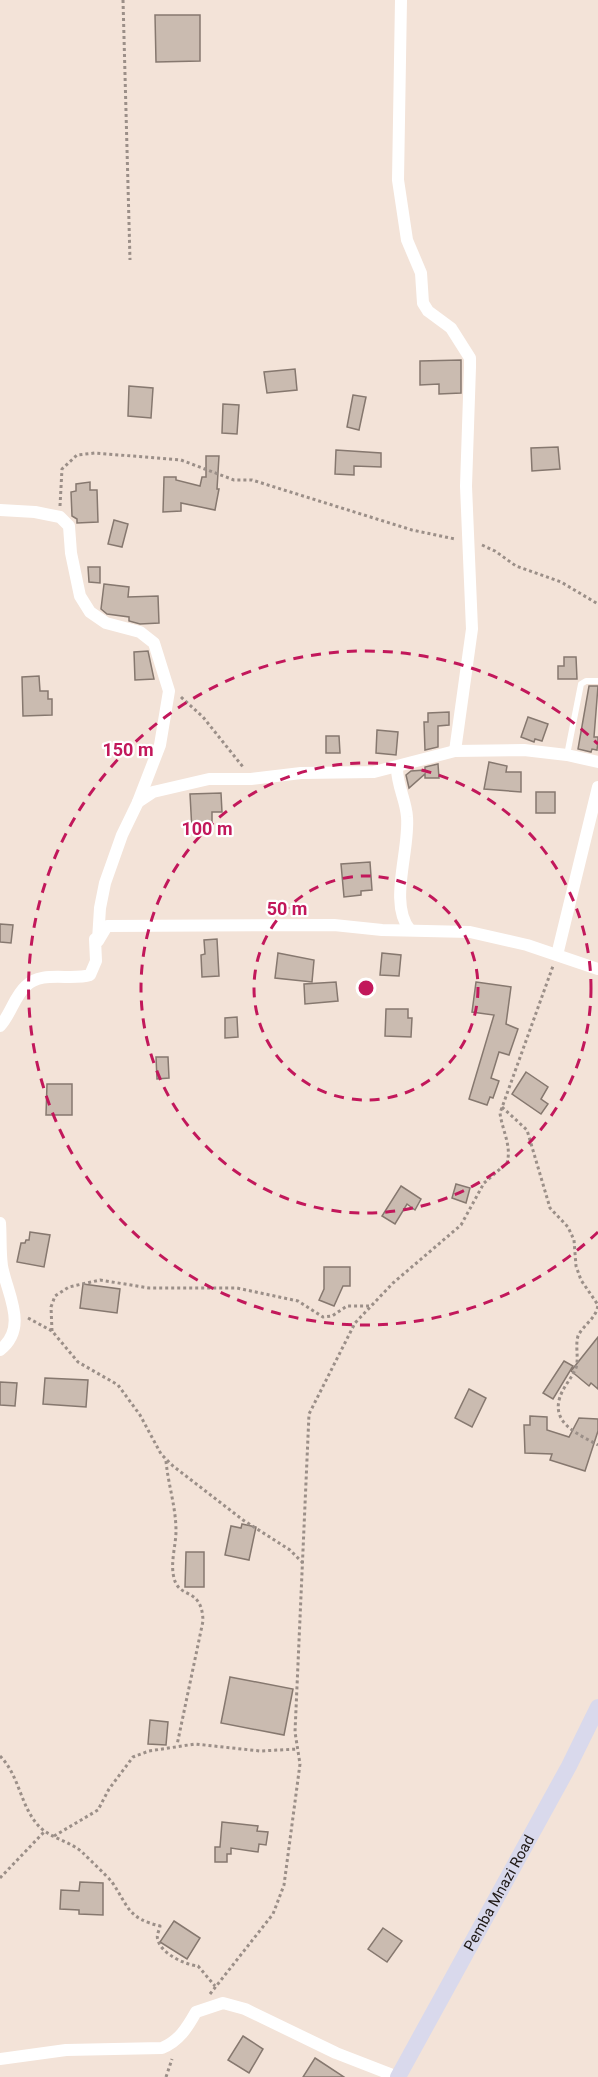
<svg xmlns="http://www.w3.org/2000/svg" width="598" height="2077" font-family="Roboto,sans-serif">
  <rect width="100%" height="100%" fill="#f3e3d8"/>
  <g fill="#cabbb0" stroke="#86786f" stroke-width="1.5">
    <polygon points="155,15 200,15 200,61 156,62"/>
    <polygon points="461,360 461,393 439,394 439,384 420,385 420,361"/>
    <polygon points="295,369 297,390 267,393 264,372"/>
    <polygon points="129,386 153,388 151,418 128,416"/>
    <polygon points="353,395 366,397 359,430 347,427"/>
    <polygon points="223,404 239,405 237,434 222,433"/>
    <polygon points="558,447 560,469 532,471 531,448"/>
    <polygon points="336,450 381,453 381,467 354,466 354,475 335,474"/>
    <polygon points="206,456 219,456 217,489 219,489 215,510 181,503 181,511 163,512 164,477 176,477 176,480 200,486 202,477 206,477"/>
    <polygon points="90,482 90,490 97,490 98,522 77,523 77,519 72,516 71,492 76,491 76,484"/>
    <polygon points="114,520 128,524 122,547 108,544"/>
    <polygon points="88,567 100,567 100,583 89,582"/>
    <polygon points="104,584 129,587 128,597 158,596 159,623 140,624 129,621 129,617 107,614 101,609"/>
    <polygon points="148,651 154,679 135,680 134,652"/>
    <polygon points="564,657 576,657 577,679 558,679 558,666 564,666"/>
    <polygon points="39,676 40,691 48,691 48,699 52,699 52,715 23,716 22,677"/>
    <polygon points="589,686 598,686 594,737 598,737 598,741 597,750 592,749 591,752 578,749"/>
    <polygon points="449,712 449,725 438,726 438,747 425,750 424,722 428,722 428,713"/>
    <polygon points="528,717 548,724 542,741 535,739 534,742 521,737"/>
    <polygon points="377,730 398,732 396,755 376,753"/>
    <polygon points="326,736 339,736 340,753 326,753"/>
    <polygon points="489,762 507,766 506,772 521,772 521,792 484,789"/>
    <polygon points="438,764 439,778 425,778 425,774 409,788 406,775 411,771 425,770 425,767"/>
    <rect x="536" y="792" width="19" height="21"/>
    <polygon points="221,793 222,812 212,812 212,830 192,831 190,794"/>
    <polygon points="370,862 372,890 361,891 361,895 344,897 341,864"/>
    <polygon points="0,924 13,925 11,943 0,942"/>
    <polygon points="217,939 219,976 202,977 201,955 205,954 204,940"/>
    <polygon points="278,953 314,960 312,982 275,978"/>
    <polygon points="382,953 401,955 399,976 380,975"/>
    <polygon points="336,982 338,1001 305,1004 304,984"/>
    <polygon points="476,982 511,987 506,1024 518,1029 509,1055 499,1052 491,1078 499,1081 493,1098 490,1097 487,1105 469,1099 494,1015 472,1012"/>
    <polygon points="386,1009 408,1009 408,1018 412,1018 411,1037 385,1036"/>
    <polygon points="237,1017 238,1037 225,1038 225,1018"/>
    <polygon points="156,1057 168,1057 169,1078 157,1079"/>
    <polygon points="526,1072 548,1087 541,1099 548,1104 541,1114 512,1094"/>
    <polygon points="47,1084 72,1084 72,1115 46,1115"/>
    <polygon points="456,1184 470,1188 466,1203 452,1198"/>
    <polygon points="401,1186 421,1199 415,1210 407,1204 395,1224 382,1216"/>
    <polygon points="30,1232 50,1235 44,1267 17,1262 21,1243 25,1243 26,1240 29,1240"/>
    <polygon points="324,1267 350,1267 350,1286 343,1286 334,1306 319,1300 324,1289"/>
    <polygon points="83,1284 120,1289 117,1313 80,1308"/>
    <polygon points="598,1337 598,1389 591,1383 589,1386 571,1371"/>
    <polygon points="564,1361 573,1366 553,1399 543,1393"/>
    <polygon points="45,1378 88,1380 86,1407 43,1404"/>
    <polygon points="0,1382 17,1383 15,1406 0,1405"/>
    <polygon points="469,1389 486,1398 472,1427 455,1418"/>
    <polygon points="530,1416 547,1417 547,1430 569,1437 579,1418 598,1419 598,1431 585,1471 550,1460 552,1454 525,1453 524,1425 530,1425"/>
    <polygon points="242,1524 256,1527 249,1560 225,1555 231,1526 241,1528"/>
    <polygon points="186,1552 204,1552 204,1587 185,1587"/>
    <polygon points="230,1677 293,1689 284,1735 221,1723"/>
    <polygon points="150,1720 168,1722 166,1745 148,1744"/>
    <polygon points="222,1822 258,1826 257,1831 268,1832 266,1845 259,1844 258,1852 231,1848 231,1854 227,1854 227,1862 215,1862 215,1847 220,1847"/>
    <polygon points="80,1882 103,1883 103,1915 79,1914 79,1910 60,1909 61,1890 79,1891"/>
    <polygon points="174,1921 200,1938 187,1959 160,1942"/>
    <polygon points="383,1928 402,1941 387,1962 368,1949"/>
    <polygon points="243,2036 263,2049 249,2073 228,2060"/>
    <polygon points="315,2058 344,2077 303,2077"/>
  </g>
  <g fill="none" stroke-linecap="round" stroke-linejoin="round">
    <g stroke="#9b8f88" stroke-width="3" stroke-dasharray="3 3" stroke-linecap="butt">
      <polyline points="123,0 130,260"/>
      <polyline points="60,506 62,469 77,455 95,453 181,460 234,480 252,480 412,530 455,539"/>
      <polyline points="482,545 495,551 516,566 561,582 598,604"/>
      <polyline points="181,697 203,717 243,767"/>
      <path d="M502,1107L527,1130L550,1208L568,1227L574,1240L576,1266L581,1280L598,1305C596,1319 583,1325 578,1336C575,1346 579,1358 576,1368C572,1377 566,1384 562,1392C548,1422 576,1433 598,1445"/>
      <polyline points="28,1318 52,1331 78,1362 118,1385 140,1415 161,1454 173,1466 243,1520 290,1550 304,1564"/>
      <polyline points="52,1331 51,1307 55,1296 69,1287 100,1280 149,1288 237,1288 298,1301 323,1317 332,1316 347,1306 369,1306"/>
      <path d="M166,1461C168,1484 176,1507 176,1531C176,1545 170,1563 174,1578C179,1600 202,1586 203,1621L177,1745"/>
      <path d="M0,1756C19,1775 20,1804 37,1824C48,1838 69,1840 83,1853C91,1861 105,1874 112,1882C129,1907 127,1918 160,1926C159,1931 156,1936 158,1940C161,1954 186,1965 198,1966L215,1986"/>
      <polyline points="54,1836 98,1810 109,1789 133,1757 149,1751 195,1744 260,1751 298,1749"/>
      <polyline points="0,1878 45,1831"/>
      <path d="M210,1994L273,1914L284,1885L300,1764L295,1732L309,1414L355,1323L393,1283L461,1225L484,1183L507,1163C512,1146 502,1130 500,1113L553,966"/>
      <polyline points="166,2077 172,2059"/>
    </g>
    <polyline stroke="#fff" stroke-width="6" points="567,755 581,684 586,681 598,681"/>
    <g stroke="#fff" stroke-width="12">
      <polyline points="401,0 398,180 407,240 421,273 423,303 428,311 451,328 470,358 470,367 466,486 472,629 455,751"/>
      <polyline points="0,510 35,512 60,517 69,526 71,553 80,596 90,612 106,623 140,632 154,643 169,691 160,745 138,802"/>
      <path d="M397,768C397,786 406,800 407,817C410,850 388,904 410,930"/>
      <polyline points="98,940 100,908 105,883 122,835 138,802 153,792 209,779 251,779 301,773 374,772 455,751 524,750 567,755 598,762"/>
      <polyline points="557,955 598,787"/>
      <path d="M0,1026C11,1014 14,997 26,986C41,970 71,981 90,975L96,961L95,939L98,941L107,926L334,925L382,930L470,932L527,945L598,969"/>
      <path d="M0,1223C1,1237 0,1252 2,1266C7,1294 29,1327 0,1350"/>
      <path d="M0,2059L66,2050L162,2048C179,2041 187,2028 196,2012L223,2003L245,2009L336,2053L398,2077"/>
    </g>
    <path stroke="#d9d9ec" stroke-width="16" id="s1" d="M398,2077L569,1766L598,1707"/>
  </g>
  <g fill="none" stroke="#c2185b" stroke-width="3" stroke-dasharray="10 8">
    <circle cx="366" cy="988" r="112"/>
    <circle cx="366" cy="988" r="225"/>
    <path d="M598 1232A337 337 0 1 1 598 744"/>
  </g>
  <g text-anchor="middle" stroke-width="4.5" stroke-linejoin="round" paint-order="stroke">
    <g font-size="15" fill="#1f1916" stroke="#fff">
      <text dy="5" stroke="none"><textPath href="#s1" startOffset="210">Pemba Mnazi Road</textPath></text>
    </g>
  </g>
  <circle cx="366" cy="988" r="9" fill="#c2185b" stroke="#fff" stroke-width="3"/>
  <g font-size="18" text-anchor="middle" font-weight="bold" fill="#c2185b" stroke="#fff" stroke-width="4.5" stroke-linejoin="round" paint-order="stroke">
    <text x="128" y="756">150 m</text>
    <text x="207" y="835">100 m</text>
    <text x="287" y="915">50 m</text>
  </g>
</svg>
